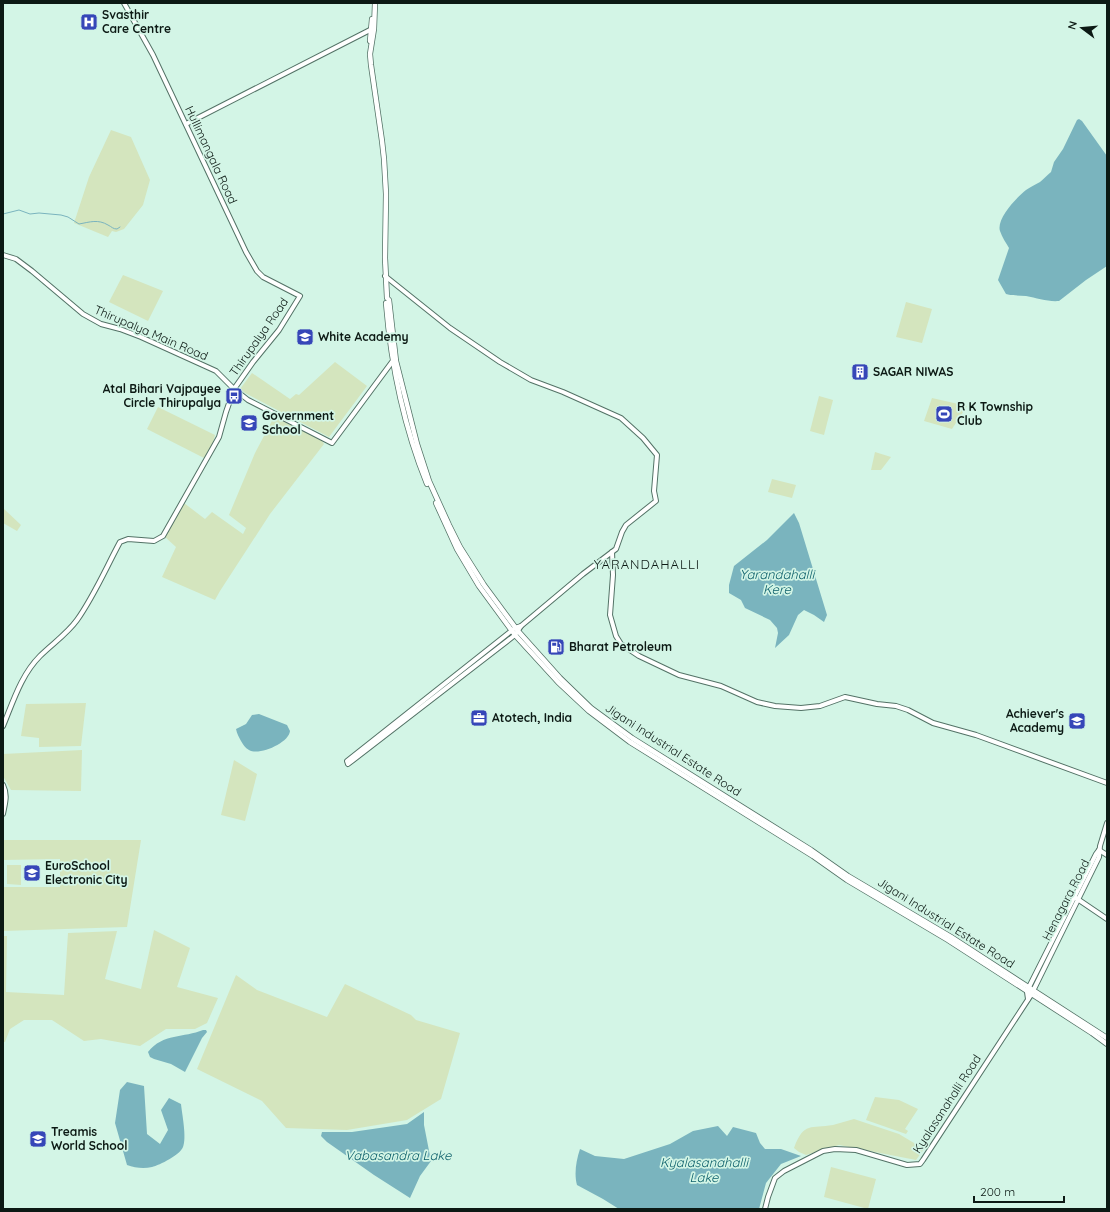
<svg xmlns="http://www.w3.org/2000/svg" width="1110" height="1212" font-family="Quicksand,sans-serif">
  <rect width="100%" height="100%" fill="#d3f5e6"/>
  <g fill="#d4e5be">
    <polygon points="111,130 131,137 150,180 143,205 124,229 116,232 112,231 108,237 74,223 89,177"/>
    <polygon points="123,275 163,291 148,321 109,302"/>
    <polygon points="906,302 932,309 922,343 896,337"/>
    <polygon points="335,362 367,386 329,437 245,393 240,389 252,373 290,399 296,394 299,395"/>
    <polygon points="819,396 833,400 824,435 810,431"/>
    <polygon points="932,398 967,406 952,429 924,421"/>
    <polygon points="158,407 215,435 213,443 204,458 147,429"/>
    <polygon points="274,417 321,439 324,444 270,514 220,591 215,600 162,577 176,547 165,537 184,503 205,519 212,512 243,534 246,528 229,515 255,453"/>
    <polygon points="875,452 891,457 881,470 871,470"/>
    <polygon points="772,479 796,485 792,498 768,492"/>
    <polygon points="3,508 21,525 17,531 3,523"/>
    <polygon points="86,703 81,746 39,747 39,738 21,736 26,704"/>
    <polygon points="82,750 81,791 11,790 3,776 3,754"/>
    <polygon points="234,760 257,774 245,821 221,815"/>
    <polygon points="3,840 141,840 127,927 3,931 3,887 60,887 60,859 3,860"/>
    <polygon points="7,865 21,865 21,885 7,884"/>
    <polygon points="154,930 190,948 177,987 218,998 207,1023 195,1029 166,1029 140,1046 101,1039 84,1041 52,1020 24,1020 10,1029 5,1042 3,1042 3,936 7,936 6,992 64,995 68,933 117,931 105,979 141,989"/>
    <polygon points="236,975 257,990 327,1017 345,984 411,1015 416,1020 460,1033 441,1099 407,1120 347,1130 286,1128 262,1101 197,1069"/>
    <polygon points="875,1097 899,1100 918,1109 905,1129 908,1131 906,1134 866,1120"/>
    <path d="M854,1119L899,1134L924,1149L916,1160L839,1145L806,1155L799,1152L794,1148C804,1121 811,1129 833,1125C840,1123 847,1121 854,1119Z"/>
    <polygon points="831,1167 876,1179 868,1209 824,1197"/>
  </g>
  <g fill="#7ab4be">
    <path d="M1079,119L1082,121L1107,156V266L1086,280L1059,301C1048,302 1037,298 1026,296C1019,295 1013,296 1006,294L998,280L1009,248C1006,243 1002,237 1000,231C996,219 1017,197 1026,190C1030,187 1035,185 1040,182C1044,179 1047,175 1051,172L1054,162L1063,149L1077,120Z"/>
    <polygon points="794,513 799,523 827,615 824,622 814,615 804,610 798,615 789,635 775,648 778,633 777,628 770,620 745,608 741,600 729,593 729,585 734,566 767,540"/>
    <path d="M259,714L287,725L290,731C289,743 259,756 249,750C245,748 243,744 241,741C239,737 237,734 236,729L246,724L252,715Z"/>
    <path d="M203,1030H206L207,1032L202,1038L185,1072L171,1064L154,1059L150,1057L148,1052C163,1033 184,1038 203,1030Z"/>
    <path d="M127,1082L144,1086L147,1134L160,1144L168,1130L161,1110L169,1098L181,1104C182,1114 187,1138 183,1147C180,1155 160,1165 152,1167C144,1169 135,1168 127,1165L115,1123L120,1090Z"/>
    <polygon points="424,1112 424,1125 431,1161 420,1176 410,1198 374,1175 327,1142 321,1136 322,1132 352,1132 407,1124"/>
    <path d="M718,1126L727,1136L733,1127L756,1133L760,1143L765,1149H781L801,1156L781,1164L766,1183L759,1209H619L603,1199L577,1185C574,1174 576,1161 580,1149L595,1156L624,1159L670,1144L693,1131Z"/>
  </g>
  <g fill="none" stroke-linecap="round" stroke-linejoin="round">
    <path stroke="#7ab4be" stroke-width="1" d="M3,214L19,210L30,214L39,213L61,215L68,217L79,224C90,222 98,219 108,225C112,227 113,229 117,229L120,227"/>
    <g stroke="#537266" stroke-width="6">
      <g id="tertiary">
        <polyline points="186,124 370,30"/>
        <polyline points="3,255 16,259 32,271 83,314 101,324 120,329 141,337 216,371 234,389 248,400 332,443 392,362 396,361"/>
        <polyline points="385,276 450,328 500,362 531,380 563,392 621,418 643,438 657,455 654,491 656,501 626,525 622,532 616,549 583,574 521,626"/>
        <polyline points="612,552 613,575 610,615 616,636 621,644 639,656 679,675 721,686 757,702 775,706 801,708 820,706 845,697 877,704 896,706 908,710 933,723 976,735 1107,783"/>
        <polygon points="521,626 515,635 348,764 347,761 515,628"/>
        <path d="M3,726C13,702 21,675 40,656C52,644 67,634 77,620C94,596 106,568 120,542L128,539L154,541L163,536L219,437L226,412L234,389L253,362L279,330L300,296L263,277L257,271L246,252L153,55L124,3"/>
        <path d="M3,785C8,795 5,803 3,814"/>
        <polyline points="1099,850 1107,855"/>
        <polyline points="1076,898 1107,919"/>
        <polyline points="1028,999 1027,992 1029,987 1096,854 1099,850"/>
        <polyline points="765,1209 768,1197 775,1178 784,1171 823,1151 835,1149 856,1150 907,1165 920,1164 923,1160 1031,995 1099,857 1100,846 1107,823"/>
      </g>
    </g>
    <g stroke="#537266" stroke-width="6">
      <g id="secondary">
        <polyline points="375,3 374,29 370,54 371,65 382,141 384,159 386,194 385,258 387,298 389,300 396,361 417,444 429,481 449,525 460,547 484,585 518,631 560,678 591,708 632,738 811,850 848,876 951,937 1107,1038"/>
        <polyline points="370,41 372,19"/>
        <path d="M386,303C391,364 404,427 427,484"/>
        <polyline points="436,503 457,549 479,586 515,635 558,682 589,711 630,742 813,856 847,880 948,940 1092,1033 1107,1044"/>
      </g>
    </g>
    <use href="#tertiary" stroke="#fff" stroke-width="4"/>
    <use href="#secondary" stroke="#fff" stroke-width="4.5"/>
  </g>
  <defs>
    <g id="hospital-square" transform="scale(0.9)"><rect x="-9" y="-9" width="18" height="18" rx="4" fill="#3646b8" stroke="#d3f5e6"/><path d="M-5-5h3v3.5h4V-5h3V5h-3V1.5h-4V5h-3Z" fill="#fff"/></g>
    <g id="school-square" transform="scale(0.9)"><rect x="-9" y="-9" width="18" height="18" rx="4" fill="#3646b8" stroke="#d3f5e6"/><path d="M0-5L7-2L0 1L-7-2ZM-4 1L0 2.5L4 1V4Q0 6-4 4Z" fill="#fff"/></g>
    <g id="building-square" transform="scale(0.9)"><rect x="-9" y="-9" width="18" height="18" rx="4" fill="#3646b8" stroke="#d3f5e6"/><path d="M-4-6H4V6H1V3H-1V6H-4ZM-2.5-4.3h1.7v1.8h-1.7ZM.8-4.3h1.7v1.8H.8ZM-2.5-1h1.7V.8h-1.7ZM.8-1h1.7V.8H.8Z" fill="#fff"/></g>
    <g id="bus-square" transform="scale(0.9)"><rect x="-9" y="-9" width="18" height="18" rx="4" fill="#3646b8" stroke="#d3f5e6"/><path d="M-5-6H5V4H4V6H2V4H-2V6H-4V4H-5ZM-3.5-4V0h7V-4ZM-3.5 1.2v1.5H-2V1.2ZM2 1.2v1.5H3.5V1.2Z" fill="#fff"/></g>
    <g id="stadium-square" transform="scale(0.9)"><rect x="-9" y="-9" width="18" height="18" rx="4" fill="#3646b8" stroke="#d3f5e6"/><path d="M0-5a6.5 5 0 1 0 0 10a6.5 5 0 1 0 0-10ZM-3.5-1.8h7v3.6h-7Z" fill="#fff"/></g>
    <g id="fuel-square" transform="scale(0.9)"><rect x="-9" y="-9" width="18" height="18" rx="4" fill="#3646b8" stroke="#d3f5e6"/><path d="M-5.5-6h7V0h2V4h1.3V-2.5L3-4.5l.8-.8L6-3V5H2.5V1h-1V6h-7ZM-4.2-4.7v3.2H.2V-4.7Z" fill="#fff"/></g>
    <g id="office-square" transform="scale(0.9)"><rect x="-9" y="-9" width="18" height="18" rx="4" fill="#3646b8" stroke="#d3f5e6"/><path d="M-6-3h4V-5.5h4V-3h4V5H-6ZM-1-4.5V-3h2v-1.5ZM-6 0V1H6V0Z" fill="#fff"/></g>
  </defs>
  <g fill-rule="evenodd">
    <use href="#hospital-square" x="89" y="22"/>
    <use href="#school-square" x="305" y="337"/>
    <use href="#building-square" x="860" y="372"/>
    <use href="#bus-square" x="234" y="396"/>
    <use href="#stadium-square" x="944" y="414"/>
    <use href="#school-square" x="249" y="423"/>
    <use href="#fuel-square" x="556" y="647"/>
    <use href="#office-square" x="479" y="718"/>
    <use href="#school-square" x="1077" y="721"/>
    <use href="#school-square" x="32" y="873"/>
    <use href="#school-square" x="38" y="1139"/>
  </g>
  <g text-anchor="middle" stroke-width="3.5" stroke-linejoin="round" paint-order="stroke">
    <g font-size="12" font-weight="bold" fill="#0c1914" stroke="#d3f5e6" text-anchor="start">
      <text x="102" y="19">Svasthir<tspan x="102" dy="14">Care Centre</tspan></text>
      <text x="318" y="341">White Academy</text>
      <text x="873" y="376">SAGAR NIWAS</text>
      <text x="221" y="393" text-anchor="end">Atal Bihari Vajpayee<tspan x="221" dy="14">Circle Thirupalya</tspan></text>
      <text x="957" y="411">R K Township<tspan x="957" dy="14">Club</tspan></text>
      <text x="262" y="420">Government<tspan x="262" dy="14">School</tspan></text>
      <text x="569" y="651">Bharat Petroleum</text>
      <text x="1064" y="718" text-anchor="end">Achiever's<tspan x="1064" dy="14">Academy</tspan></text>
      <text x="492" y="722">Atotech, India</text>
      <text x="45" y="870">EuroSchool<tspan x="45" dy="14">Electronic City</tspan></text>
      <text x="51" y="1136">Treamis<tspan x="51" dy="14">World School</tspan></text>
    </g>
    <g font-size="12" fill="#0c1914" stroke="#d3f5e6">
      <text transform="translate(211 155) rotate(65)" y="4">Hullimangala Road</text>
      <text transform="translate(151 333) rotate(23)" y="4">Thirupalya Main Road</text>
      <text transform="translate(259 337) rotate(-55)" y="4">Thirupalya Road</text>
      <text transform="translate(673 750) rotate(33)" y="4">Jigani Industrial Estate Road</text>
      <text transform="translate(1066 900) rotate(-63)" y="4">Henagara Road</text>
      <text transform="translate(946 923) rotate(32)" y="4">Jigani Industrial Estate Road</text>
      <text transform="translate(947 1104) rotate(-57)" y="4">Kyalasanahalli Road</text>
    </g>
    <g font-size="13" letter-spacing="1" fill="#0c1914" stroke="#d3f5e6">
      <text x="647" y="569">YARANDAHALLI</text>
    </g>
    <g font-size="13" font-style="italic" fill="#0e606b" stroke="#d3f5e6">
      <text x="777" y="579">Yarandahalli<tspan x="777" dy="15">Kere</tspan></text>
      <text x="398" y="1160">Vabasandra Lake</text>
      <text x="704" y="1167">Kyalasanahalli<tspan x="704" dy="15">Lake</tspan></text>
    </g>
  </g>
  <rect width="1110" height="1212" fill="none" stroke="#0c1914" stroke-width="8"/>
  <g transform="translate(1082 28) rotate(286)" stroke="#d3f5e6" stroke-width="3" paint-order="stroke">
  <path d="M0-3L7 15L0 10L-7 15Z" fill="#0c1914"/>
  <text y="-6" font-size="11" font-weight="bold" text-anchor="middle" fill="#0c1914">N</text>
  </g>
  <path d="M974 1196v6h90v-6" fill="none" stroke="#0c1914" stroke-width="2"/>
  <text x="980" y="1196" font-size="12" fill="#0c1914" stroke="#d3f5e6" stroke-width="3" paint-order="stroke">200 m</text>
</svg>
